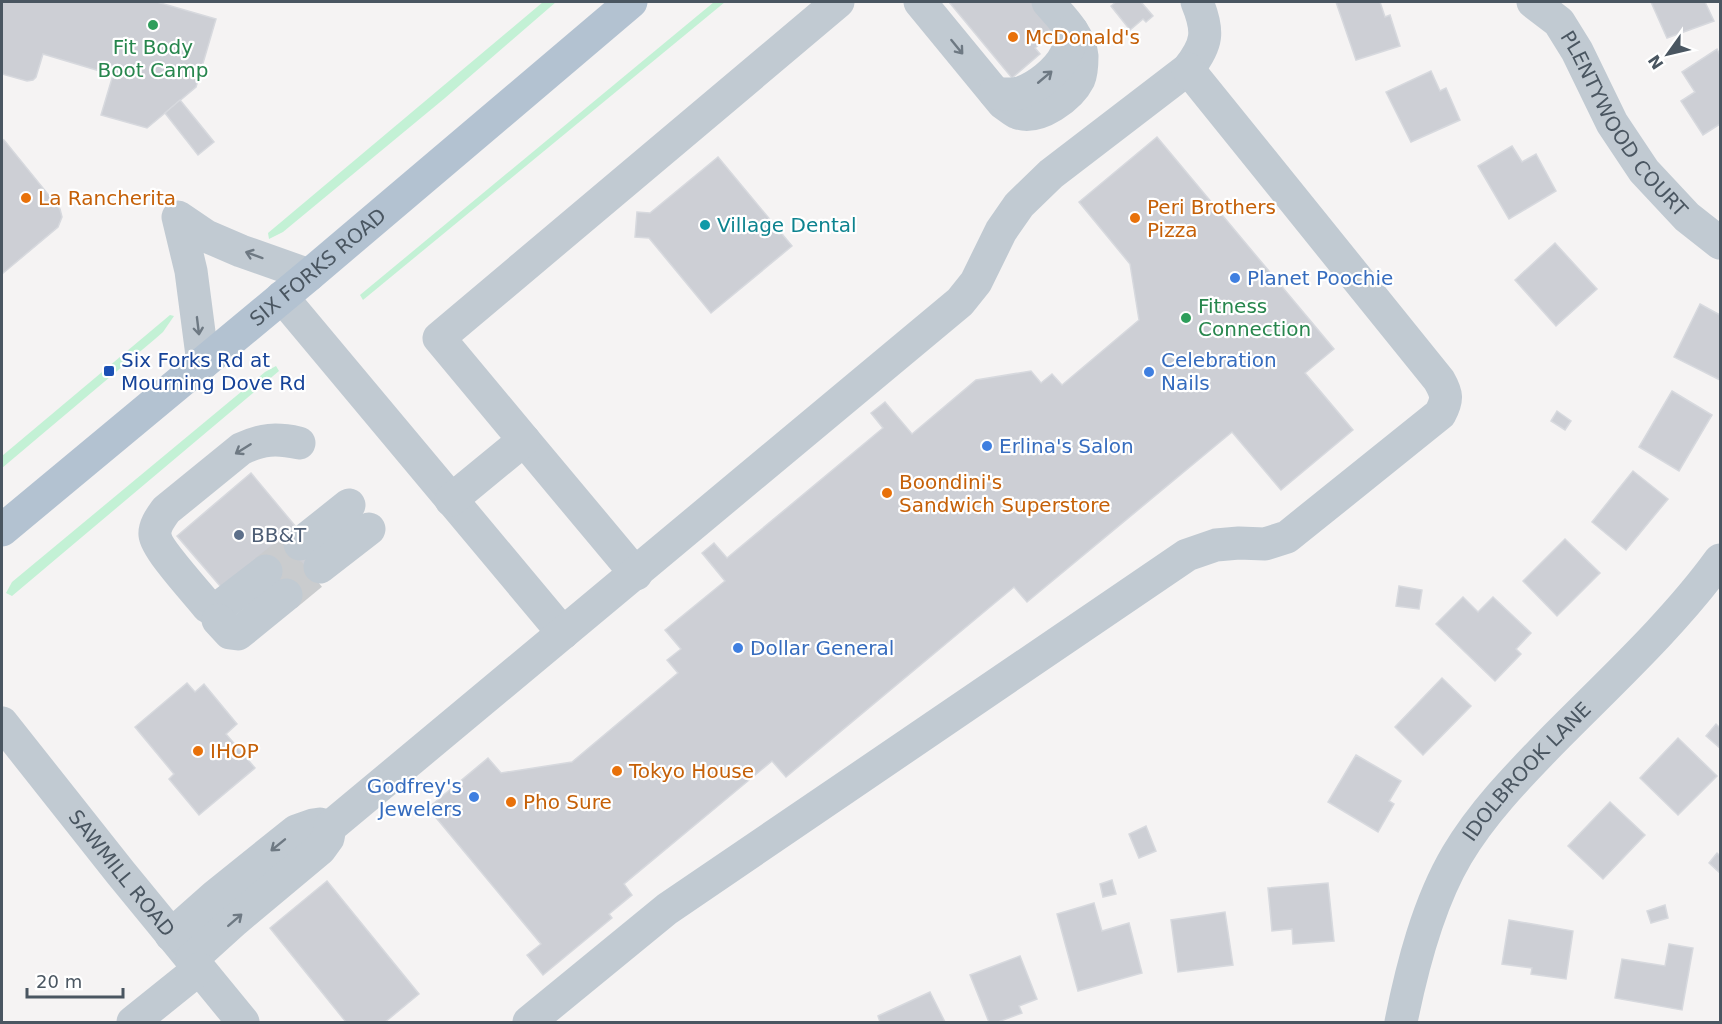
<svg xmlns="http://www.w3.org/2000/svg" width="1722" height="1024" font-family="'DejaVu Sans',sans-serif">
  <rect width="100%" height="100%" fill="#f5f3f3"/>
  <g fill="#c3f1d5">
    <polygon points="543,2 556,2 445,98 283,232 269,239 268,233"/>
    <polygon points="714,2 725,2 363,300 360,295"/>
    <polygon points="170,315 174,316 163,332 155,339 2,468 2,456"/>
    <polygon points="276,366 279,371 12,596 6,593 12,582 265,372"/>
  </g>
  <g fill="#cdcfd5" stroke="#d7d9de" stroke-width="1.5">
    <polygon points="2,2 157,2 216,19 196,87 147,128 101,115 113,75 43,54 36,77 33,80 27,81 2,74"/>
    <polygon points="949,2 1043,2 1063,25 1035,48 1040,54 1012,78"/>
    <polygon points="1116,2 1141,2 1153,16 1146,22 1143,19 1130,30 1111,6"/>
    <polygon points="1336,2 1380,2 1385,17 1390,15 1400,46 1356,60"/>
    <polygon points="1651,2 1705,2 1714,21 1667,38"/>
    <polygon points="1717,49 1720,55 1720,124 1703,135 1681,101 1695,92 1682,72"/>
    <polygon points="1431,71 1440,91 1446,88 1460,120 1411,142 1386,92"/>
    <polygon points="180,100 214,142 198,155 165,113"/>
    <polygon points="1157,137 1334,349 1305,373 1353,430 1281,490 1232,432 1027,602 1014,587 786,777 772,761 624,884 632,895 609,914 612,918 543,975 527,955 541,944 428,808 488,758 501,773 572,762 678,673 667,660 681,649 665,630 725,581 702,553 714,543 727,558 883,428 871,413 885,402 912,434 976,380 1031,371 1041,383 1052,374 1062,385 1139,320 1130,264 1079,202"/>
    <polygon points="2,139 4,140 60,209 62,217 58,227 2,274"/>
    <polygon points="1512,146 1522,162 1536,154 1556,191 1509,219 1478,166"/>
    <polygon points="718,157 792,246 711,313 649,238 635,237 637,212 650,213"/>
    <polygon points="1555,243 1597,289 1556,326 1515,280"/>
    <polygon points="1700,304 1720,315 1720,380 1674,357"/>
    <polygon points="1672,391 1712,415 1679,471 1639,447"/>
    <polygon points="1557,411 1571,421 1565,430 1551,421"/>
    <polygon points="1633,471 1668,499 1626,550 1592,522"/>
    <polygon points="251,473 301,533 322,570 289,598 227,594 177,536"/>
    <polygon points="1565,539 1600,573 1557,616 1523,581"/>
    <polygon points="1399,586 1422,590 1419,609 1396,606"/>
    <polygon points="1463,597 1478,612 1493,597 1531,633 1516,649 1521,654 1495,681 1436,624"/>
    <polygon points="1442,678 1471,706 1423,755 1395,727"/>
    <polygon points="187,683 195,692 204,684 237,724 226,734 255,768 199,815 169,779 174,774 135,727"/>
    <polygon points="1716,724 1720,728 1720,748 1706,736"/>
    <polygon points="1678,738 1717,776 1678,815 1640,778"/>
    <polygon points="1356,755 1401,781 1389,801 1394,804 1378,832 1328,802"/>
    <polygon points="1610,802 1645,835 1603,879 1568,846"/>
    <polygon points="1146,826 1156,851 1139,858 1129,834"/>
    <polygon points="1717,853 1720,856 1720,873 1709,863"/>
    <polygon points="1112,880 1116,894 1103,897 1100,884"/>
    <polygon points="327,881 419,994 385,1022 346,1022 270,928"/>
    <polygon points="1328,883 1334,941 1293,944 1292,929 1272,931 1268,888"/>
    <polygon points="1094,903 1102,931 1129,923 1142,973 1078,991 1057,914"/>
    <polygon points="1665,905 1668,918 1651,923 1647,911"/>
    <polygon points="1225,912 1233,965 1178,972 1171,920"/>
    <polygon points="1509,920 1573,931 1566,979 1531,974 1532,968 1502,964"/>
    <polygon points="1669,944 1693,948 1682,1010 1615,998 1622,959 1665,966"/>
    <polygon points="1020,956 1037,999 1019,1006 1022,1013 998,1022 989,1022 970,975"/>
    <polygon points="930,992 945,1022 880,1022 878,1016"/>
  </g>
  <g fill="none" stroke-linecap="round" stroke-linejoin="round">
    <g stroke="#caccce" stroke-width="33" stroke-dasharray="33 16" stroke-linecap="butt">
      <polyline points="266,571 300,544"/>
      <polyline points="286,595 320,567"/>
    </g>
    <g stroke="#c1cad2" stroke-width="33">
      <path d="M920,2L1003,103C1008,106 1013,111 1018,113C1039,120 1070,97 1079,79C1082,72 1082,63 1082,56C1080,35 1061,17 1048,2"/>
      <path id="s1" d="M1533,2L1559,22L1577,51L1612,123L1644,171L1687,217L1720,243"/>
      <path d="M995,93C1003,94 1011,95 1019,93C1036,88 1058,71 1066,54C1070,47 1071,38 1072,31"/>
      <polyline points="282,297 563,633"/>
      <polyline points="203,363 191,271 178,217 206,236 241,251 309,275"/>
      <polyline points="524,440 636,574"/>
      <polyline points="451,500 524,440 439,338 838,2"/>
      <polyline points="300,544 349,505"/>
      <polyline points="320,567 369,529"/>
      <path d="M266,571L218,608L213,609L208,607C198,594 156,549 155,535C154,526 161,517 166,510L241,449C262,439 276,438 299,443"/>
      <polyline points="218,620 230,633 238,634 286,595"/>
      <path id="s2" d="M2,723L120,872L243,1022"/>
      <polyline points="171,935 215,896 296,831 313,825 320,824 330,827"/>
      <path d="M192,959L234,921L320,849L328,838L330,827L960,302L976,282L1001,231L1019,205L1051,174L1188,69C1208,44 1209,31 1197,2"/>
      <polyline points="133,1022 199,969"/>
      <path d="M529,1022L667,909L1187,555L1216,545L1239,543L1265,544L1287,537L1440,414C1448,399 1447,394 1439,380L1188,69"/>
      <path id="s3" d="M1401,1022C1412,967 1428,904 1457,855C1482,813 1516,778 1550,743C1607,685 1673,625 1720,560"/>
    </g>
    <path stroke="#b3c2d1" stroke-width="33" id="s4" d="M2,530L309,275L631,2"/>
  </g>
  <defs><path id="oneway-shaft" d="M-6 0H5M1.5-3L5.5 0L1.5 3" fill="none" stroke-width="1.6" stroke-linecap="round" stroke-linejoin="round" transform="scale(1.5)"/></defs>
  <g stroke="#6e7983">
    <use href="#oneway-shaft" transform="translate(957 47) rotate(51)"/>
    <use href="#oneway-shaft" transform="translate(1045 77) rotate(-40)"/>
    <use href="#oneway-shaft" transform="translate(254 255) rotate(-160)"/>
    <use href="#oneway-shaft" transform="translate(198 326) rotate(83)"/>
    <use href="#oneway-shaft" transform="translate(243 449) rotate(148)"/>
    <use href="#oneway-shaft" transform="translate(278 845) rotate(141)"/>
    <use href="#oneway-shaft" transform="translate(235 920) rotate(-41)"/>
  </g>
  <g fill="#2e9e5b" stroke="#fff" stroke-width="2">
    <circle cx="153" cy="25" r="6"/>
    <circle cx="1186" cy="318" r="6"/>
  </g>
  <g fill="#e8710a" stroke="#fff" stroke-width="2">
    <circle cx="1013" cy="37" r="6"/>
    <circle cx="26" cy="198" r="6"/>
    <circle cx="1135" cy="218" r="6"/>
    <circle cx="887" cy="493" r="6"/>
    <circle cx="198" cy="751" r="6"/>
    <circle cx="617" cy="771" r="6"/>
    <circle cx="511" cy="802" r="6"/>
  </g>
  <circle fill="#0f9aa8" stroke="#fff" stroke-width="2" cx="705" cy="225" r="6"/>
  <g fill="#3f7fe0" stroke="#fff" stroke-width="2">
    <circle cx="1235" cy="278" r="6"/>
    <circle cx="1149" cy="372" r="6"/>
    <circle cx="987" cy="446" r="6"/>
    <circle cx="738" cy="648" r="6"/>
    <circle cx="474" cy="797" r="6"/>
  </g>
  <rect fill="#1a4fb4" stroke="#fff" stroke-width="2" x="103" y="365" width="12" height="12" rx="3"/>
  <circle fill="#5c6f8a" stroke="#fff" stroke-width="2" cx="239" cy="535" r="6"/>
  <g text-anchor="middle" stroke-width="4.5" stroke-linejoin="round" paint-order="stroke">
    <g font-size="20" fill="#c56008" stroke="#fff" text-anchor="start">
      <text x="1025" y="44">McDonald's</text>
      <text x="38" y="205">La Rancherita</text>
      <text x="1147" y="214">Peri Brothers<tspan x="1147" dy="23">Pizza</tspan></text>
      <text x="899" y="489">Boondini's<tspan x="899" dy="23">Sandwich Superstore</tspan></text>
      <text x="210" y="758">IHOP</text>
      <text x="629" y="778">Tokyo House</text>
      <text x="523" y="809">Pho Sure</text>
    </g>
    <g font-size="20" fill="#27864d" stroke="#fff">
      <text x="153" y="54">Fit Body<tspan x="153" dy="23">Boot Camp</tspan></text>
      <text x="1198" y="313" text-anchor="start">Fitness<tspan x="1198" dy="23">Connection</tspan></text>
    </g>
    <g font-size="20" fill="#4a5661" stroke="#fff">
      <text dy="7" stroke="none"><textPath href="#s1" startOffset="154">PLENTYWOOD COURT</textPath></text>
      <text dy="7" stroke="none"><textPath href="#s4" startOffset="411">SIX FORKS ROAD</textPath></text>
      <text dy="7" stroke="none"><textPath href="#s3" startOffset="286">IDOLBROOK LANE</textPath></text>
      <text dy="7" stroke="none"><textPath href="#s2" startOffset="192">SAWMILL ROAD</textPath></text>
    </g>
    <g font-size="20" fill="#0d838f" stroke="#fff" text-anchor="start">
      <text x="717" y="232">Village Dental</text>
    </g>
    <g font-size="20" fill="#366cbe" stroke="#fff" text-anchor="start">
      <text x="1247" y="285">Planet Poochie</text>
      <text x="1161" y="367">Celebration<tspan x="1161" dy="23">Nails</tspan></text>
      <text x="999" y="453">Erlina's Salon</text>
      <text x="750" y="655">Dollar General</text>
      <text x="462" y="793" text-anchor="end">Godfrey's<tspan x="462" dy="23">Jewelers</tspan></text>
    </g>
    <g font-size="20" fill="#164399" stroke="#fff" text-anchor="start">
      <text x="121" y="367">Six Forks Rd at<tspan x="121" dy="23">Mourning Dove Rd</tspan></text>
    </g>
    <g font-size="20" fill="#4e5e75" stroke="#fff" text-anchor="start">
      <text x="251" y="542">BB&amp;T</text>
    </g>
  </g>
  <rect width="1722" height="1024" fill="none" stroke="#4a5661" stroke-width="6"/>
  <g transform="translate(1668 54) rotate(236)" stroke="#ffffff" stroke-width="4.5" paint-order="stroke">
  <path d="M0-4.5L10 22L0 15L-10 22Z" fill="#4a5661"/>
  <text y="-9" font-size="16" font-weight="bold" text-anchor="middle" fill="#4a5661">N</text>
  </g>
  <path d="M27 988v9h96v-9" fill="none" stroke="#4a5661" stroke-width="3"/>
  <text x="36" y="988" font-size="18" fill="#4a5661" stroke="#ffffff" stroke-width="4.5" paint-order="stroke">20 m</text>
</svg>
